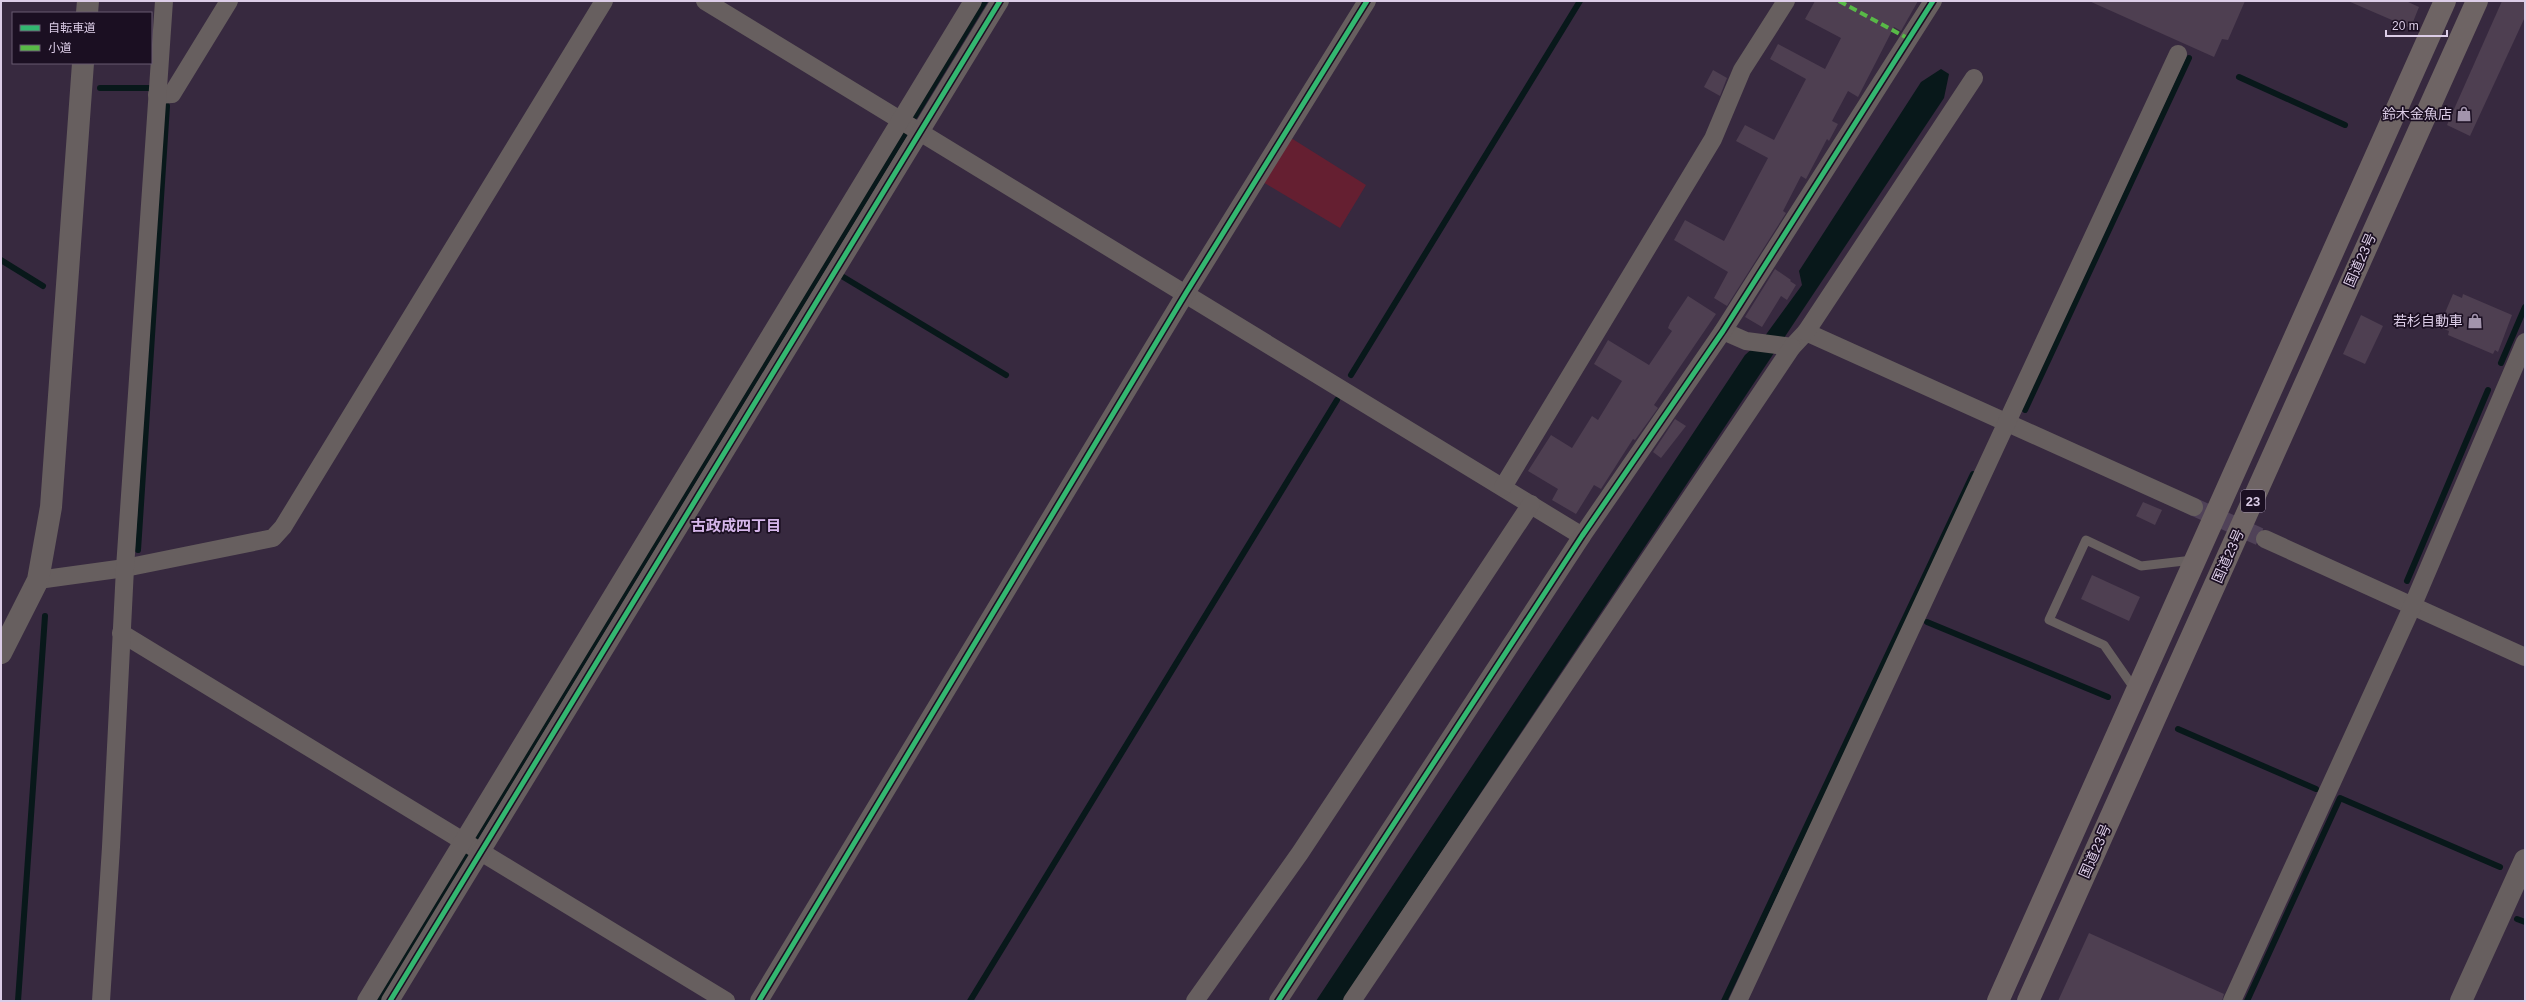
<svg xmlns="http://www.w3.org/2000/svg" width="2526" height="1002" font-family="Helvetica,'Noto Sans JP',sans-serif">
  <rect width="100%" height="100%" fill="#37293f"/>
  <polygon fill="#651f31" points="1291,138 1366,185 1340,228 1263,182"/>
  <polygon fill="#08181a" points="1941,69 1949,74 1944,98 1342,1001 1316,1001 1745,355 1762,340 1802,285 1799,271 1921,82"/>
  <g fill="none" stroke-linecap="round" stroke-linejoin="round">
    <g stroke="#08181a" stroke-width="6">
      <polyline points="2239,77 2345,125"/>
      <polyline points="100,88 149,88"/>
      <polyline points="915,116 985,1"/>
      <polyline points="1,260 43,286"/>
      <polyline points="840,275 1006,375"/>
      <polyline points="2501,363 2525,307"/>
      <polyline points="1351,375 1580,1"/>
      <polyline points="2025,410 2189,58"/>
      <polyline points="138,550 167,106"/>
      <polyline points="2407,581 2488,390"/>
      <polyline points="1927,622 2108,697"/>
      <polyline points="2178,729 2316,789"/>
      <polyline points="475,839 905,134"/>
      <polyline points="2517,919 2525,922"/>
      <polyline points="18,1001 45,616"/>
      <polyline points="378,1001 466,855"/>
      <polyline points="970,1001 1337,400"/>
      <polyline points="1724,1001 1973,474"/>
      <polyline points="2247,1001 2340,798 2500,867"/>
    </g>
  </g>
  <g fill="#4e3f51">
    <polygon points="1815,1 1918,1 1901,31 1894,27 1858,97 1848,91 1832,121 1838,124 1829,141 1827,139 1806,179 1801,176 1783,211 1786,213 1727,306 1714,298 1728,272 1674,240 1685,220 1724,241 1768,158 1736,141 1745,125 1774,140 1806,79 1770,59 1778,44 1825,69 1841,38 1805,19"/>
    <polygon points="2089,1 2245,1 2228,40 2222,39 2214,57"/>
    <polygon points="2348,1 2406,1 2419,7 2411,27 2408,27"/>
    <polygon points="2502,1 2525,1 2525,17 2470,136 2447,125"/>
    <polygon points="1713,70 1727,78 1720,96 1704,87"/>
    <polygon points="1775,269 1791,280 1790,281 1796,285 1787,300 1781,296 1762,327 1745,317"/>
    <polygon points="2453,294 2462,298 2463,294 2512,315 2498,352 2495,350 2493,354 2448,335 2449,331 2439,327"/>
    <polygon points="1688,296 1716,314 1654,405 1658,408 1635,440 1633,439 1601,489 1594,485 1576,514 1552,500 1558,489 1528,471 1551,435 1572,448 1592,416 1598,420 1622,381 1594,364 1608,340 1649,365 1672,331 1668,328 1670,323"/>
    <polygon points="2361,315 2383,326 2365,364 2343,354"/>
    <polygon points="1675,419 1686,426 1661,458 1653,452"/>
    <polygon points="2143,502 2162,510 2155,525 2136,516"/>
    <polygon points="2092,575 2140,597 2129,621 2081,599"/>
    <polygon points="2089,933 2224,994 2222,1001 2058,1001"/>
  </g>
  <g fill="none" stroke-linecap="round" stroke-linejoin="round">
    <polyline stroke="#504258" stroke-width="18" stroke-dasharray="18 9" stroke-linecap="butt" points="2194,507 2265,539"/>
    <polyline stroke="#675f5f" stroke-width="9" points="2136,691 2104,645 2049,620 2086,540 2141,566 2193,560"/>
    <g stroke="#675f5f" stroke-width="18">
      <polyline points="705,1 1582,536"/>
      <polyline points="157,95 172,94 229,1"/>
      <polyline points="1723,331 1746,341 1792,347 1806,332 2194,507"/>
      <polyline points="1806,332 1974,78"/>
      <polyline points="1503,487 1713,139 1742,70 1786,1"/>
      <polyline points="2265,539 2525,657"/>
      <polyline points="38,580 125,568 273,538 283,527 604,1"/>
      <polyline points="121,633 726,1001"/>
      <polyline points="101,1001 111,847 125,568 164,1"/>
      <polyline points="366,1001 973,1"/>
      <polyline points="390,1001 1000,1"/>
      <polyline points="759,1001 1186,293 1367,1"/>
      <polyline points="1195,1001 1300,853 1531,504"/>
      <polyline points="1278,1001 1582,536 1723,331 1933,1"/>
      <polyline points="1352,1001 1792,347"/>
      <polyline points="1738,1001 2178,54"/>
      <polyline points="2232,1001 2412,607 2525,342"/>
    </g>
    <g stroke="#675f5f" stroke-width="22">
      <polyline points="87,13 88,1"/>
      <polyline points="1,653 38,580 51,507 83,63"/>
      <polyline points="2461,1001 2525,860"/>
    </g>
    <g stroke="#6e6464" stroke-width="22">
      <polyline points="1998,1001 2445,1"/>
      <polyline points="2028,1001 2477,1"/>
    </g>
    <polyline stroke="#58b947" stroke-width="4" stroke-dasharray="8 4" stroke-linecap="butt" points="1839,1 1909,39"/>
    <g stroke="#1b0f22" stroke-width="8">
      <g id="cycleway">
        <polyline points="390,1001 1000,1"/>
        <polyline points="759,1001 1186,293 1367,1"/>
        <polyline points="1278,1001 1582,536 1723,331 1933,1"/>
      </g>
    </g>
    <use href="#cycleway" stroke="#33b770" stroke-width="5"/>
  </g>
  <defs>
    <g id="shop-bare" transform="scale(1.2)"><path d="M-5-2.5h2.3a2.7 3.5 0 0 1 5.4 0H5L5.5 6h-11ZM-1.5-2.5h3a1.5 2.3 0 0 0-3 0Z" fill="#a294ac" stroke="#1b0f22" stroke-width="2.5" paint-order="stroke"/></g>
  </defs>
  <g fill-rule="evenodd">
    <use href="#shop-bare" x="2464" y="114"/>
    <use href="#shop-bare" x="2475" y="321"/>
  </g>
  <g text-anchor="middle" stroke-width="3.5" stroke-linejoin="round" paint-order="stroke">
    <rect fill="#1b0f22" stroke="#a294ac" stroke-width="1" x="2241" y="490" width="24" height="22" rx="3"/>
    <g font-size="13" font-weight="bold" fill="#dccde7">
      <text x="2253" y="506">23</text>
    </g>
    <g font-size="14" fill="#dccde7" stroke="#1b0f22" text-anchor="end">
      <text x="2452" y="119">鈴木金魚店</text>
      <text x="2463" y="326">若杉自動車</text>
    </g>
    <g font-size="14" fill="#dccde7" stroke="#1b0f22">
      <text transform="translate(2360 260) rotate(-66)" y="5">国道23号</text>
      <text transform="translate(2228 556) rotate(-66)" y="5">国道23号</text>
      <text transform="translate(2095 851) rotate(-66)" y="5">国道23号</text>
    </g>
    <g font-size="15" font-weight="bold" fill="#d5b6ea" stroke="#1b0f22">
      <text x="736" y="531">古政成四丁目</text>
    </g>
  </g>
  <rect width="2526" height="1002" fill="none" stroke="#dccde7" stroke-width="4"/>
  <rect x="12" y="12" width="140" height="52" fill="#1b0f22" stroke="#685b71"/>
  <rect x="20" y="25" width="20" height="6" fill="#33b770" stroke="#685b71"/>
  <text x="48" y="32" font-size="12" fill="#dccde7">自転車道</text>
  <rect x="20" y="45" width="20" height="6" fill="#58b947" stroke="#685b71"/>
  <text x="48" y="52" font-size="12" fill="#dccde7">小道</text>
  <path d="M2386 30v6h61v-6" fill="none" stroke="#dccde7" stroke-width="2"/>
  <text x="2392" y="30" font-size="12" fill="#dccde7" stroke="#1b0f22" stroke-width="3" paint-order="stroke">20 m</text>
</svg>
